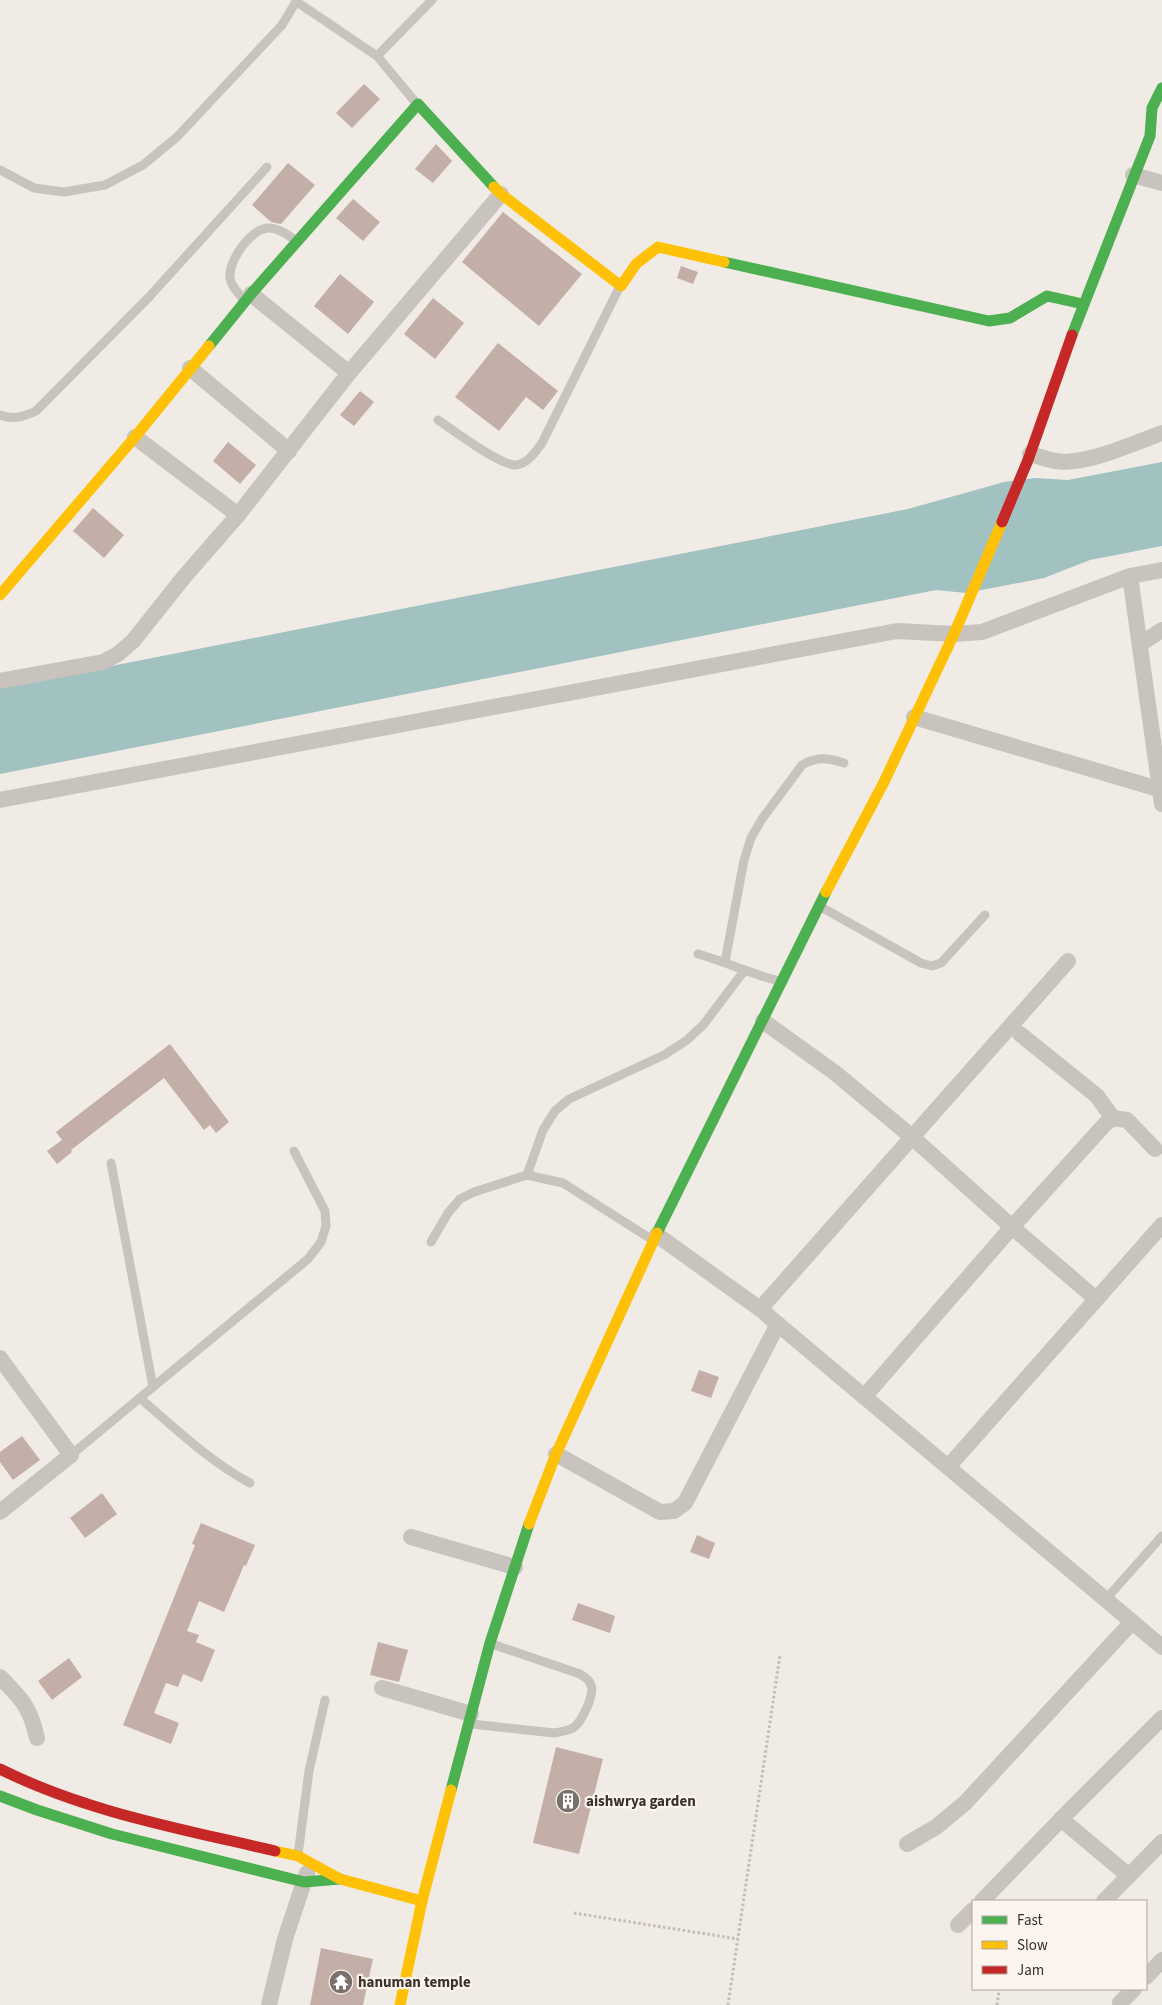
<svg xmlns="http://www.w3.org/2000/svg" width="1162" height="2005" font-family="'Source Sans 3',sans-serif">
  <rect width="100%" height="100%" fill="#f0ebe5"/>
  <polygon fill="#a1c2c1" points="1162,462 1162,546 1090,560 1044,578 966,593 936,590 0,774 0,688 908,509 1004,482 1035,478 1068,480"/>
  <g fill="#c3afa7">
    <polygon points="364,84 380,99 352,128 336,113"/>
    <polygon points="436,144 452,161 433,183 415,169"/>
    <polygon points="288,163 315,185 281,224 271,222 252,205"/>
    <polygon points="353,199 380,222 363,241 336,218"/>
    <polygon points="503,212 582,274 539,326 462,262"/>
    <polygon points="681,266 698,272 693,284 677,278"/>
    <polygon points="340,274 374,302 348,334 314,306"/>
    <polygon points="433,298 464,323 435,359 404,334"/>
    <polygon points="498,343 558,391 543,410 526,397 499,431 455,397"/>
    <polygon points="360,391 374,402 354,426 340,415"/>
    <polygon points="228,442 256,465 240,484 213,461"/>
    <polygon points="93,508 124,535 104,558 73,531"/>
    <polygon points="170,1044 229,1122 216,1133 210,1125 204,1130 164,1078 71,1150 72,1152 57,1164 47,1151 62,1140 56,1132"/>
    <polygon points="699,1370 719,1377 711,1398 691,1391"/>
    <polygon points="22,1436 40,1460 13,1480 0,1462 0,1452"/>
    <polygon points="102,1493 117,1514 85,1538 70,1518"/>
    <polygon points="201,1523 255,1545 246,1566 244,1565 224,1612 199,1601 187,1631 199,1635 196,1642 215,1650 202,1682 183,1674 178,1687 166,1683 154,1713 179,1723 171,1744 123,1725 195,1545 192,1544"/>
    <polygon points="697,1535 715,1543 709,1559 690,1552"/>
    <polygon points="578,1603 615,1616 610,1633 572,1620"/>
    <polygon points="378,1642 408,1650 399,1682 370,1675"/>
    <polygon points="69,1658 82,1677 52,1700 38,1681"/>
    <polygon points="556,1747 603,1759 579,1854 533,1843"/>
    <polygon points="321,1948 373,1959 363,2005 310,2005"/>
  </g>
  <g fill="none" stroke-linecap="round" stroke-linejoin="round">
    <g stroke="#c2bbb6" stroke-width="3" stroke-dasharray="2.5 2.5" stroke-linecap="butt">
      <polyline points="574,1913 738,1939"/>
      <polyline points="728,2005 780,1655"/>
      <polyline points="997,2005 999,1992"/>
    </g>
    <g stroke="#c9c3be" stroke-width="9">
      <polyline points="297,2 377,56 417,104"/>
      <polyline points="377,56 432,0"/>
      <polyline points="0,170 34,188 64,192 105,185 143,165 177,137 282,25 297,0"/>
      <path d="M245,301C239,294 231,286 230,278C228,261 251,228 269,228C279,228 289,236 297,241"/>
      <path d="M0,415C13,420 23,417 36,411L149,297L267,167"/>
      <path d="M438,420C453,430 500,466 516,465C528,464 536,451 542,443L620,286"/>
      <polyline points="821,907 921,963 932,966 941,963 985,915"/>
      <path d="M698,954C726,962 751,974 779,981"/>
      <path d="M725,962L744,860L751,838L762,819L802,765C817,756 828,758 844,763"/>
      <polyline points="527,1175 543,1130 555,1111 569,1099 664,1055 687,1040 704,1024 744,971"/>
      <polyline points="431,1242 448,1213 460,1199 474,1192 527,1175 563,1183 651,1239"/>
      <polyline points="153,1387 308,1259 321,1242 326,1226 325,1211 294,1151"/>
      <path d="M141,1399C176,1429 209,1461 250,1483"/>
      <polyline points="71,1455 153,1387 111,1163"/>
      <polyline points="1106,1599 1162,1536"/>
      <path d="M472,1724L554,1733C560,1732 567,1731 573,1728C582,1722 595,1694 591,1685C589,1679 584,1677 580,1674L492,1644"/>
      <polyline points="298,1855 309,1771 325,1700"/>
    </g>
    <g stroke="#c9c3be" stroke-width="16">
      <polyline points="1133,175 1162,183"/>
      <polyline points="251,294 349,373"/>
      <polyline points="190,368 289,451"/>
      <polyline points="135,437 238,515"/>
      <path d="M1030,454C1038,456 1048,460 1056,461C1085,466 1134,443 1162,433"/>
      <polyline points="1130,576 1162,804"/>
      <polyline points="1140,644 1162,630"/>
      <polyline points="0,681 103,662 118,654 133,641 184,577 238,515 349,373 501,194"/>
      <polyline points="914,717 1162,790"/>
      <polyline points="0,800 897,631 954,634 982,632 1130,576 1162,570"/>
      <polyline points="763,1021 834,1072 912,1137 1012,1227 1096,1299"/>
      <polyline points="1020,1034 1097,1096 1113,1118"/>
      <polyline points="657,1235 760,1309 1162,1647"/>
      <polyline points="760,1309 1068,961"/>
      <polyline points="0,1358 71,1455 0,1512"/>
      <polyline points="864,1397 1012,1227 1107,1122 1113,1118 1127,1120 1155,1149"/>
      <polyline points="556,1454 660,1512 674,1511 685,1503 778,1324"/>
      <polyline points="948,1467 1162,1225"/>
      <polyline points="411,1537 515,1567"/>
      <path d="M0,1677C22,1699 30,1707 37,1738"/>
      <polyline points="382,1688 471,1714"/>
      <polyline points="1061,1819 1129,1876"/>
      <polyline points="907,1844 936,1827 965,1803 1132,1622"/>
      <polyline points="982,1901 1070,1810 1162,1718"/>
      <polyline points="1104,1901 1162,1842"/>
      <polyline points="958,1925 973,1910"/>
      <polyline points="1146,1977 1162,1960"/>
      <polyline points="1120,2003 1134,1989"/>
      <polyline points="269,2005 285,1939 307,1873"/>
    </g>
    <g stroke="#4caf50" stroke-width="11">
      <polyline points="724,262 989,321 1010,318 1047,296 1083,304"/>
      <polyline points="1072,335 1150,136 1152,108 1162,88"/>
      <polyline points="209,346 251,294 418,104 494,187"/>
      <polyline points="657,1233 826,892"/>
      <polyline points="451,1790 490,1643 529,1524"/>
      <polyline points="0,1796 37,1810 112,1834 304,1882 340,1879"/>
    </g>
    <g stroke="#ffc107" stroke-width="11">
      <polyline points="494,187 501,194 621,286 636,264 658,247 724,262"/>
      <polyline points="0,595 135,437 209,346"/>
      <polyline points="826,892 884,782 954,634 1002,522"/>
      <polyline points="529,1524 556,1454 657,1233"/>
      <polyline points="275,1851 298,1856 340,1879 422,1901"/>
      <polyline points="400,2005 422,1901 451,1790"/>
    </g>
    <g stroke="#c62828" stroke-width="11">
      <polyline points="1002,522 1028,460 1072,335"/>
      <path d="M0,1769C86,1812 182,1829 275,1851"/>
    </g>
  </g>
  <defs>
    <g id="building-disc" transform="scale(1.25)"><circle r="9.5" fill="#7a716c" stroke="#fbf5ee"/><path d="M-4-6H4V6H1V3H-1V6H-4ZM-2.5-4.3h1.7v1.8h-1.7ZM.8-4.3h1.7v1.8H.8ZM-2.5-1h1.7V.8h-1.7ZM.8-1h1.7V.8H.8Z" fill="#fff"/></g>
    <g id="temple-disc" transform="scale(1.25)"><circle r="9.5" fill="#7a716c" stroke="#fbf5ee"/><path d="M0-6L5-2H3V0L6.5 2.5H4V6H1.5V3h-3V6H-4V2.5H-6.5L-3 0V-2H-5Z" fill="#fff"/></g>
  </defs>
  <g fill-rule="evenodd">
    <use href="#building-disc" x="568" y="1801"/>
    <use href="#temple-disc" x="341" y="1982"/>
  </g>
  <g text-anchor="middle" stroke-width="4.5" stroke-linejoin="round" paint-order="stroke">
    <g font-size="15" font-weight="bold" fill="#3b302b" stroke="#fbf5ee" text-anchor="start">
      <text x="586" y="1806">aishwrya garden</text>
      <text x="358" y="1987">hanuman temple</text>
    </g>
  </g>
  <rect x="972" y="1900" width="175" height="90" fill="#fbf5ee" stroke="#aea6a0"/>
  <rect x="982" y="1916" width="25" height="8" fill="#4caf50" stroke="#aea6a0"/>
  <text x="1017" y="1925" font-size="15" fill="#3b302b">Fast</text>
  <rect x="982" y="1941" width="25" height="8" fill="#ffc107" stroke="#aea6a0"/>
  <text x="1017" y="1950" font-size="15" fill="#3b302b">Slow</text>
  <rect x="982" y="1966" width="25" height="8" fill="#c62828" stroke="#aea6a0"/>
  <text x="1017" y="1975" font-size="15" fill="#3b302b">Jam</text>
</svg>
